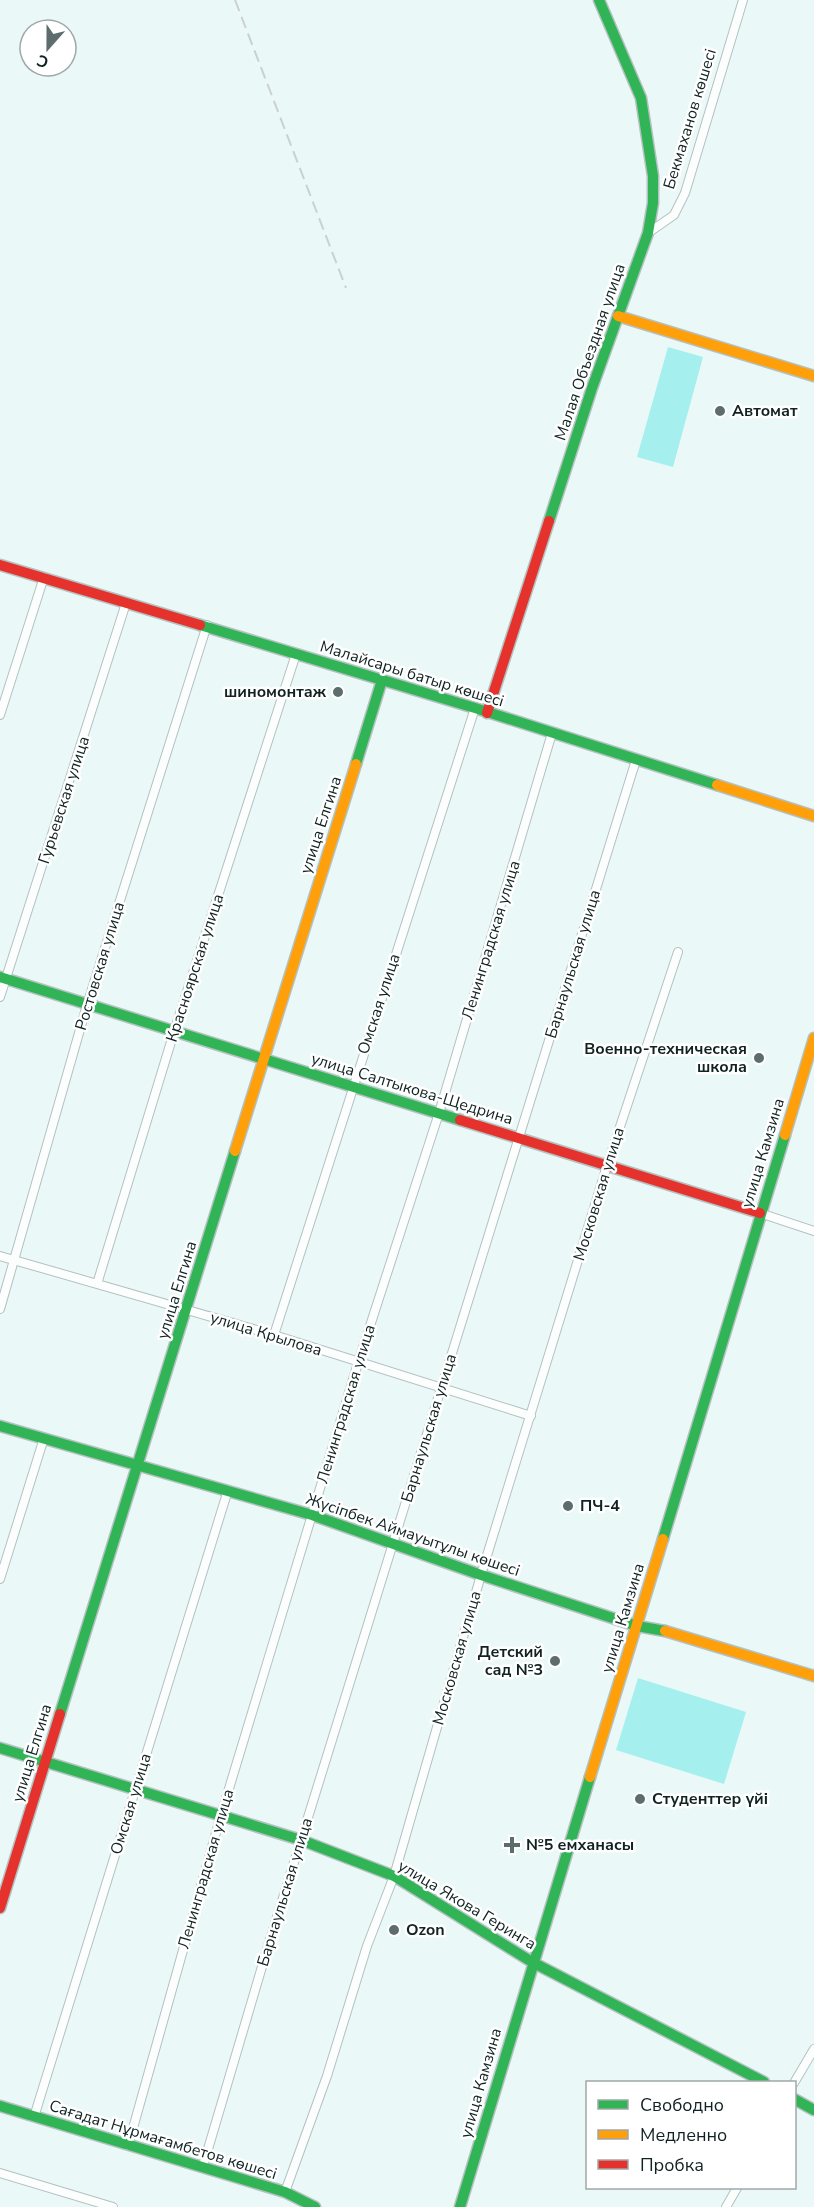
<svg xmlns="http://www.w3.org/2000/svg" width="814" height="2207" viewBox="0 0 814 2207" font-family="'Nunito Sans',sans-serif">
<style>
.green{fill:#a5f0ef}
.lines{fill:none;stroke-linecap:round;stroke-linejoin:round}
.street-casing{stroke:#b3c1c1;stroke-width:10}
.fast-casing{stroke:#b3c1c1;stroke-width:13}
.slow-casing{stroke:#b3c1c1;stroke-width:13}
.jam-casing{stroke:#b3c1c1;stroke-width:13}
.street{stroke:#fcfefe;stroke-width:8}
.fast{stroke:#30b455;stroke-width:10}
.slow{stroke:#ff9f0a;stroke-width:10}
.jam{stroke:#e5322d;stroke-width:10}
.rail{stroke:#cbd0d0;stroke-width:2;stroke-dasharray:12 6;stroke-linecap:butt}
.poi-dot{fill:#5d6d6d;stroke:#fff;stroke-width:2}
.labels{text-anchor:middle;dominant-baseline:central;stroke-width:5;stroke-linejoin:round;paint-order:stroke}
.street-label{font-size:16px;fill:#122;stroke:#fff}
.poi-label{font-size:16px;font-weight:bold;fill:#122;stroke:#fff;text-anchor:start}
</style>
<rect width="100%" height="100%" fill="#eaf8f7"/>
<!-- green -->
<path class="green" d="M668,347l35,10 -30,110 -36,-10z
M638,1678l108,34 -22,72 -108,-34z"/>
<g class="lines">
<defs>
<path id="street" d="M648,233l26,-18 11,-22 58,-193
M0,715l44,-138
M0,997l126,-394
M760,1213l54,18
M0,1256l274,79 257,81
M97,1284l77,-252 122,-378
M0,1309l87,-304 120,-380
M274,1335l201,-627
M0,1579l44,-141
M794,2083l20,-34
M34,2117l194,-627
M128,2146l93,-331 137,-452 81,-250 113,-380
M203,2166l66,-223 367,-1183
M0,2173l113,34
M285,2192l42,-116 40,-130 27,-70 87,-301 126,-409 71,-214
M726,2207l11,-19"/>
<path id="fast" d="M549,521l43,-133 56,-155 5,-30v-27l-12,-78 -42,-98
M200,625l275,83 242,77
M356,764l26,-84
M0,977l460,143
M0,1426l312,89 169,60 156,51 28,5
M663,1539l122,-404
M60,1714l175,-563
M0,1748l301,92 93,36 138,86 232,120
M794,2099l20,11
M0,2106l285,86 30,15
M460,2207l130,-430"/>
<path id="slow" d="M618,316l196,60
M717,785l97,31
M785,1135l29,-97
M235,1151l121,-387
M665,1631l149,45
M590,1777l73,-238"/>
<path id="jam" d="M0,565l200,60
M487,713l62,-192
M460,1120l300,93
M0,1908l60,-194"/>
</defs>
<!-- street casing -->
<use href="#street" class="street-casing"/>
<!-- fast casing -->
<use href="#fast" class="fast-casing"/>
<!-- slow casing -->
<use href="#slow" class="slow-casing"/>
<!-- jam casing -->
<use href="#jam" class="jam-casing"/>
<!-- street -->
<use href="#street" class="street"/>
<!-- fast -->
<use href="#fast" class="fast"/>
<!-- slow -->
<use href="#slow" class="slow"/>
<!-- jam -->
<use href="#jam" class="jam"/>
<!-- rail -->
<path class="rail" d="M235,0l111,288"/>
</g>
<!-- markers -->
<g class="poi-dot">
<circle cx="720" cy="411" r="6"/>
<circle cx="338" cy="692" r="6"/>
<circle cx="759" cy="1058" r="6"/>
<circle cx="568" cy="1506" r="6"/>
<circle cx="555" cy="1661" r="6"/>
<circle cx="640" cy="1799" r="6"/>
<path d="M509 1836h6v6h6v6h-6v6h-6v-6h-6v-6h6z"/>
<circle cx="394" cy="1930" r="6"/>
</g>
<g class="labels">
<!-- street labels -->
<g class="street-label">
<text transform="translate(690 119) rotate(-73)">Бекмаханов көшесі</text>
<text transform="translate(590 352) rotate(-71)">Малая Объездная улица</text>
<text transform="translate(412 674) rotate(17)">Малайсары батыр көшесі</text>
<text transform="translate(64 800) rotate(-72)">Гурьевская улица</text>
<text transform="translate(321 825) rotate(-72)">улица Елгина</text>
<text transform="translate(491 940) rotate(-73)">Ленинградская улица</text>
<text transform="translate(573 964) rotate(-73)">Барнаульская улица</text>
<text transform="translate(100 966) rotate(-73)">Ростовская улица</text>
<text transform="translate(195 968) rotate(-72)">Красноярская улица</text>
<text transform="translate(379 1004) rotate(-72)">Омская улица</text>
<text transform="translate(412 1089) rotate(17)">улица Салтыкова-Щедрина</text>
<text transform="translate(763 1153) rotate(-73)">улица Камзина</text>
<text transform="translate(599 1194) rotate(-73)">Московская улица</text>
<text transform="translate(177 1290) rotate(-73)">улица Елгина</text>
<text transform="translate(266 1334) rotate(17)">улица Крылова</text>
<text transform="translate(346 1404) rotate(-73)">Ленинградская улица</text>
<text transform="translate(429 1428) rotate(-73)">Барнаульская улица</text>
<text transform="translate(413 1535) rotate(19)">Жүсіпбек Аймауытұлы көшесі</text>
<text transform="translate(623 1618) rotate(-73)">улица Камзина</text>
<text transform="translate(457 1658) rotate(-74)">Московская улица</text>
<text transform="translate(32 1753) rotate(-73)">улица Елгина</text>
<text transform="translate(131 1804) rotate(-73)">Омская улица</text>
<text transform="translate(206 1869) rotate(-74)">Ленинградская улица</text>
<text transform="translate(285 1892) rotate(-73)">Барнаульская улица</text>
<text transform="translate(467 1905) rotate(31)">улица Якова Геринга</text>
<text transform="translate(481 2083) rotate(-74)">улица Камзина</text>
<text transform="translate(163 2140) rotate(17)">Сағадат Нұрмағамбетов көшесі</text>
</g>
<!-- poi labels -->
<g class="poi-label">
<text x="732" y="411">Автомат</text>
<text x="326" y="692" text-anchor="end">шиномонтаж</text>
<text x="747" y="1049" text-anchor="end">Военно-техническая<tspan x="747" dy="18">школа</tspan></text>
<text x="580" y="1506">ПЧ-4</text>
<text x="543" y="1652" text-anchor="end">Детский<tspan x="543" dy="18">сад №3</tspan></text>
<text x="652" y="1799">Студенттер үйі</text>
<text x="526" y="1845">№5 емханасы</text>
<text x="406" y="1930">Ozon</text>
</g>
</g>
<!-- legend -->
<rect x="586" y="2081" width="210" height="108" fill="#ffffff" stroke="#a0a7a7" stroke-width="1.5"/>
<rect x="598" y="2100" width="30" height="9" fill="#30b455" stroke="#a0a7a7" stroke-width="1.5"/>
<text x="640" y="2111" font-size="18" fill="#112222">Свободно</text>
<rect x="598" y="2130" width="30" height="9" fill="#ff9f0a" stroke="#a0a7a7" stroke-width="1.5"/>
<text x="640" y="2141" font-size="18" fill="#112222">Медленно</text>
<rect x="598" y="2160" width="30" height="9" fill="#e5322d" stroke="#a0a7a7" stroke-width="1.5"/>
<text x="640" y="2171" font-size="18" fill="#112222">Пробка</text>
<!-- north arrow -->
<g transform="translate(48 48) rotate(201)"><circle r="28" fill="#ffffff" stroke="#a0a7a7" stroke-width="1.5"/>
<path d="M0-4.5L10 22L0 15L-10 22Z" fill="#5d6d6d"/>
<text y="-9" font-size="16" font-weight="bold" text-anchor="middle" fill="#112222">С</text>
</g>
</svg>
